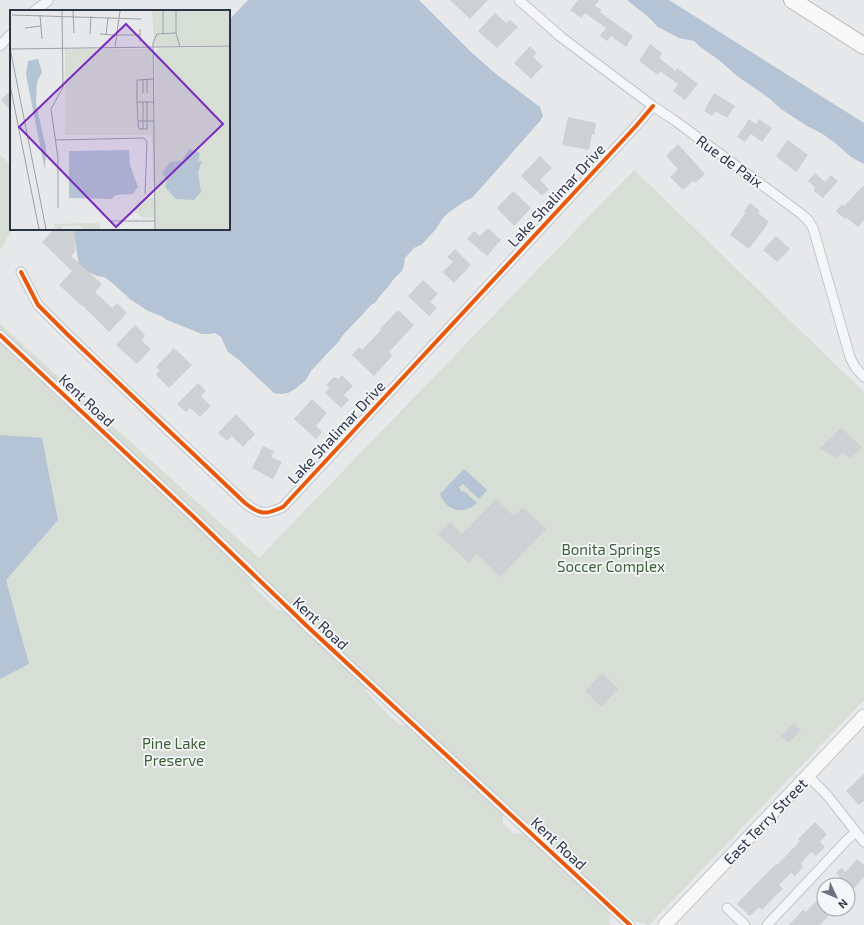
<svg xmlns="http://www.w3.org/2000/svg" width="864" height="925" viewBox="0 0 864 925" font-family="'Exo 2',sans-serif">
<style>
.green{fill:#d6ded6}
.water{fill:#b4c4d5}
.building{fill:#ced0d3}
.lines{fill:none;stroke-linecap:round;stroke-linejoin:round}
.street-casing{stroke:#c4c6c8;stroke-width:11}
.secondary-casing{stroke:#c4c6c8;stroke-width:15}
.highway-casing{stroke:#b8bbbf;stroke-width:18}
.street{stroke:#f5f6f7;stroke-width:9}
.secondary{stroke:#f8f8f8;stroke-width:13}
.highway{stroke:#f8f8f8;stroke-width:16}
.cycleway-casing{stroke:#f4f6f9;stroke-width:6}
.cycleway{stroke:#e8590c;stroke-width:4}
.labels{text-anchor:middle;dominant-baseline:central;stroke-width:3.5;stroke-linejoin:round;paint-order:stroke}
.street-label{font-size:15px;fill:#2b3445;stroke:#f4f6f9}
.park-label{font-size:15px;fill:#3f6138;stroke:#f4f6f9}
.inset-road{fill:none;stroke:#9ba0a8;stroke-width:1}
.view{fill:#7b2cbf;fill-opacity:0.15;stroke:#7b2cbf;stroke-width:2}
.inset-edge{fill:none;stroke:#2b3445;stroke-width:2}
</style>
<rect width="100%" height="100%" fill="#e6e8ea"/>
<!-- green -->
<path class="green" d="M0,155l11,10v64h1l-1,3 -11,18z
M634,170l230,222v308l-215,225 -14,-4 -120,-107 -264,-248 6,11 -6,8 27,25 16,2 68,64 5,16 10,12 22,21 13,1 91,82v15l11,11 11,-1 85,79 -1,11 2,2h-611v-601l259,234z"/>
<!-- water -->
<path class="water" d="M248,0h171l52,52 25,22 44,33 3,9 -3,5 -68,77 -7,3 -17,12 -5,5 -8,12 -9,10 -5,5 -7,3 -9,10 -1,7 -2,6 -10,10 -4,6 -9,10 -4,6 -4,2 -9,10 -19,20 -4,6 -28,30 -5,9 -11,9 -7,4 -7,1 -7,-1 -35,-33 -11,-8 -7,-15 -6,-4 -6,1h-7l-35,-14 -6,-4 -13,-5 -18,-12 -20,-18 -6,-4 -7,-1 -13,-6 -5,-5 -6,-35v-1h156v-209z
M627,0h42l195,123v41l-13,-7 -17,-15 -13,-9 -14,-7 -26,-17 -12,-11 -32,-22 -18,-16 -20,-14 -5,-5 -15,-3 -21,-11 -11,-11z
M0,435l42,3 16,82 -52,60 23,84 -29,15z
M464,469l23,21 -8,9 -16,-15 -4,3 2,4 4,1 12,11c-13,12 -30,9 -37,-9z"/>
<!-- building -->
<path class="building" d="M450,0h38l-18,19z
M578,0h21l-4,6 7,4 -2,2 33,24 -7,11 -15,-11 -4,5 -7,-5 6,-8 -21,-15 -4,5 -11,-8z
M495,13l11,10 4,-3 8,7 -21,21 -19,-17z
M650,44l12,9 -3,5 17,13 1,-3 21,16 -13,16 -12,-9 5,-7 -18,-13 -2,4 -19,-14z
M530,46l7,7 -4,4 10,9 -12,13 -17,-16z
M11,90v21l-10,-11z
M714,93l21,13 -8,12 -12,-7 -3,5 -8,-5z
M568,117l28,6 -2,12 -2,-1 -3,16 -27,-5z
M749,119l7,5 3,-5 13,9 -10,14 -11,-8 -6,8 -8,-5z
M788,140l20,15 -12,17 -18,-14 -2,-2z
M678,144l27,30 -10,9 -2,-2 -10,9 -13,-13 8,-8 -12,-13z
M540,156l12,12 -12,12 9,9 -7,7 -21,-20z
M815,173l10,9 6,-7 7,6 -15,17 -9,-7 1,-4 -7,-6z
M864,185v35l-6,7 -11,-9 -2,1 -3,-3h-1l-5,-5 6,-7 2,2z
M513,191l18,17 -17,18 -17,-18z
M750,203l10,8 -2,2 11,9 -20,27 -19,-14 16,-23 -2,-1z
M488,228l13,12 -14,16 -20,-17 7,-8 6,5z
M54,229h20l1,22 -4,5 31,28 -7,8 17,16 5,-5 10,10 -18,19 -27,-27v1l-23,-21 13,-14 -30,-29z
M776,236l14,13 -13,13 -14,-12z
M455,249l16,16 -17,18 -12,-11 11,-10 -6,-5z
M423,280l15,14 -8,8 7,6 -8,8 -21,-20z
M398,310l16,15 -25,27 4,3 -19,21 -22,-21 7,-8 3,3 19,-20 -1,-1z
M135,325l10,10 -3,6 9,8 -14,15 -21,-19z
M174,348l18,17 -23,23 -13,-13 4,-5 -4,-3z
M342,375l11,11 -9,9 5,5 -8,8 -16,-15 5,-5 -4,-3 8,-8 4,2z
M198,383l8,8 -5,5 10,10 -11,11 -10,-9 -4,4 -9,-8z
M312,399l15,14 -11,13 6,6 -6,7 -22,-20z
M236,414l19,20 -12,13 -11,-11 -5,5 -9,-8z
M841,428l21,19 -11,11 -9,-6 -6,6 -16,-10z
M263,446l11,5 -3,6 11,5 -9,17 -21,-11z
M496,499l18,17 9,-9 23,22 -46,48 -23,-23 -8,9 -31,-29 12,-12 12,12z
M602,673l16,16 -17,18 -16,-16z
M794,723l7,7 -12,13 -8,-7z
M864,774v27l-5,4 -13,-14z
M815,822l12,12 -7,8 5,5 -9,9 -5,-4 -10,11 2,4 -8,9 -4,-3 -12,12 4,4 -10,9 -11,12 -3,-3 -9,9 -13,-12 17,-18 22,-22 1,1 23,-24 -2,-2z
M857,859l7,6v12l-16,18v-10h-17l9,-9 -4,-3 5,-5 5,4z
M824,893v16h11l-15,16h-31l14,-15 3,2z"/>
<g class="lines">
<defs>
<path id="street" d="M519,0l42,37 92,69 21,14 126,93 8,7 5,8 37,129 5,10 9,10
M34,11l14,-10
M0,46l11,-12
M21,272l17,33 30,30 177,168c15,12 21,12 38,4l353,-381 17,-20
M0,335l195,183 115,111 320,296
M808,776l19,19 37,47
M727,908l18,17
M767,925l79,-84 10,-9"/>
<path id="secondary" d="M665,925l131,-137 68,-72"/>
<path id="highway" d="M792,0l72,46"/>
</defs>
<!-- street casing -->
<use href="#street" class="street-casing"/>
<!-- secondary casing -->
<use href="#secondary" class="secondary-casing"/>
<!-- highway casing -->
<use href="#highway" class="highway-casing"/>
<!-- street -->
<use href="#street" class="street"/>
<!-- secondary -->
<use href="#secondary" class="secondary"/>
<!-- highway -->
<use href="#highway" class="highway"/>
<defs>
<path id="cycleway" d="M21,272l17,33 30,30 177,168c15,12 21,12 38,4l353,-381 17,-20
M0,335l195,183 115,111 320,296"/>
</defs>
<!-- cycleway casing -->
<use href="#cycleway" class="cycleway-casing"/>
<!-- cycleway -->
<use href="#cycleway" class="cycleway"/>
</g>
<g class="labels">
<!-- street labels -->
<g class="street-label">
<text transform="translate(730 161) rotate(36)">Rue de Paix</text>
<text transform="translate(556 195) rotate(-47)">Lake Shalimar Drive</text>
<text transform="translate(87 400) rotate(43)">Kent Road</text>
<text transform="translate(336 432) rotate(-47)">Lake Shalimar Drive</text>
<text transform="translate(321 623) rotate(43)">Kent Road</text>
<text transform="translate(765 821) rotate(-46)">East Terry Street</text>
<text transform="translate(559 843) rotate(43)">Kent Road</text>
</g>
<!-- park labels -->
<g class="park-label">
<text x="611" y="549">Bonita Springs<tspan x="611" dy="17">Soccer Complex</tspan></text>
<text x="174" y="743">Pine Lake<tspan x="174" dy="17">Preserve</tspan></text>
</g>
</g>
<!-- overview -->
<g transform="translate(10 10)">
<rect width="220" height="220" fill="#e6e8ea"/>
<path d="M142,1h78v34l-76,1zM220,37v182h-74l-2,-12 -11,1 -9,-7 3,-9 17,-5 -2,-62h-87v-86h86l3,84 1,-81 4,-4zM89,213l1,6h-17l-1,-3h-20v3h-7l-1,-5z" fill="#d6ded6"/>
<path d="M28,49l4,13 -5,10 -1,22 10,44 -1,22 -19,-95 2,-14zM179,139l11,4 -2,8h4l-4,11 3,20 -7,8 -18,-1 -11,-12 2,-7 -5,-7 8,-11 12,-1zM119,140l1,15 8,22 -5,7 -18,1 -3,4 -43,-1v-47z" fill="#b4c4d5"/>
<path class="inset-road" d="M63,1l1,22M153,1v22M166,1v22M2,5l129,4M30,5l2,24M15,18l16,-2M130,19v13M80,24l1,-18M90,24l13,1M96,25l2,-18M106,25h24M105,37l5,-36M0,38l36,181M1,39l219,-3M133,69v14M137,69v14M0,75l29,144M127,92v-22l16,-1M133,92v28M144,92h-17l1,19h16M128,111l1,8h8v-27M45,130l89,-2 3,4 -2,52M48,198v-50l-7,-49 12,-22 -1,-76M101,211h44M145,219l-2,-186 4,-9 19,-1 4,14"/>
<path class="view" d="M116,14l97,100 -107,103 -97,-100z"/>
<rect width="220" height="220" class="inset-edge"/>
</g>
<!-- north arrow -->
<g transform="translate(836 897) rotate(134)"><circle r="19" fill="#f4f6f9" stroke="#a4a8b1"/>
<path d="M0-3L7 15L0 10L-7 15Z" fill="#6c737f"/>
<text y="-6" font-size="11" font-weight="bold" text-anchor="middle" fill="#2b3445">N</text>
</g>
</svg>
